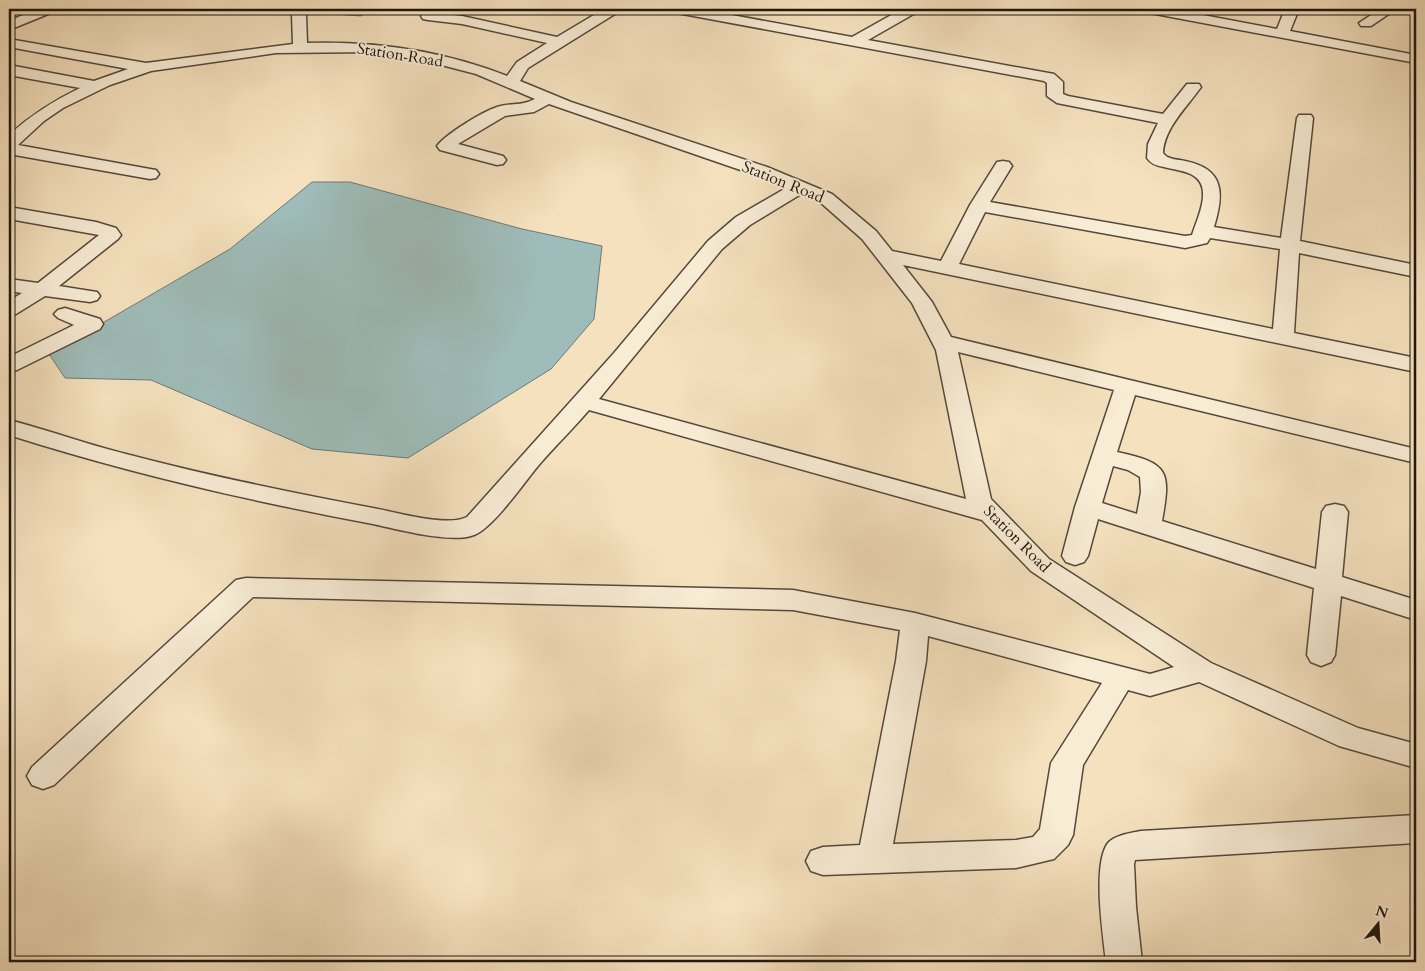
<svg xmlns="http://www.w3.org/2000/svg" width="1425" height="971" viewBox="0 0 1425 971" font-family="Cardo,serif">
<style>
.water{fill:#9ebcb9;stroke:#6b7a75}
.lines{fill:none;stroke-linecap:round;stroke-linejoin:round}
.minor-casing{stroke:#54493b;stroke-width:3}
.minor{fill:#f8ecd5;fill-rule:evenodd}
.labels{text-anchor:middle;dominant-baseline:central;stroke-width:4;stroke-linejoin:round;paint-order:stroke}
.street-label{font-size:16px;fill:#1f160f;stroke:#f8ecd5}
</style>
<rect width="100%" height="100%" fill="#f5e1be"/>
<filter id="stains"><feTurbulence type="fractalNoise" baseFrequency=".004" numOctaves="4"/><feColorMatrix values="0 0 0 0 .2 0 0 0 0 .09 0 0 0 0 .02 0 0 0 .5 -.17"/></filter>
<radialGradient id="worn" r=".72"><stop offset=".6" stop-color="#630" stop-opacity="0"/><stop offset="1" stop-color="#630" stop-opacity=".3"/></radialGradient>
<!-- water -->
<path class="water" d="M371,9l-10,7 -25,-2 -11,-4z
M312,182h38l172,47 80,17 -8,73 -43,50 -143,89 -96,-9 -161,-69 -86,-2 -16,-24 181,-105z"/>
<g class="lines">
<defs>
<path id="minor" d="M37,9h18l-2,3 -44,18v-9z
M295,9h14l-3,6 1,28c68,-2 137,8 200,33l10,-14 30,-19 -85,-19 -34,-4 -5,-1 -2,-3 2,-3 5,-1 34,4 95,21 47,-28h16l-2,3 -90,56 -8,13 51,21 196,65 65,27 44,37 16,20 49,10 29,-56 27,-43 6,-1 6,1 3,4 -22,36 195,34 7,-1c5,-16 21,-47 2,-59 -9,-6 -20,-6 -30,-9 -7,-1 -13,-3 -17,-9l1,-14 10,-21 -101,-20 -10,-7v-13l-3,-2 -367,-68 -5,-1 -2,-3h29l153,28 50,-28h17l-2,3 -49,28 186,34 9,8v12l5,2 95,18 24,-30h12l2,3c-14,20 -37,41 -38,66 5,7 14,6 22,8 40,8 39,33 29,66l67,11 16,-120 2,-3h12l2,3 -13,123 116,24v12l-117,-24 -5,80 122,25v14l-513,-107 29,37 19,35 465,112v14l-281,-68 -18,57c52,11 54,19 45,69l154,48 6,-57 4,-6 9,-2 9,2 4,6 -6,65 74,23v20l-75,-24 -6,59 -4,7 -10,4 -10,-4 -4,-7 7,-67 -216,-69 -10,37 -4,6 -9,3 -9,-3 -4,-6 13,-49 39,-117 -156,-38 33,147 58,60 162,104 147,65 58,16v24l-77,-22 -140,-64 -49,14 -22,-6 -45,75 -10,70 -5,10 -14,14 -38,9 -193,7 -12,-4 -5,-10 5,-10 12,-4 37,-2 36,-184 4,-31 -107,-20 -540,-13 -199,188 -11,4 -11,-4 -5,-9 5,-9 204,-187 10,-2 547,12 122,23 235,61 24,-7 -143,-96 -49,-51 -393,-110c-17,20 -35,37 -51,56 -15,18 -45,62 -64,69 -23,9 -77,-6 -101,-11 -123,-23 -245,-51 -364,-89v-15c39,10 77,24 117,34 83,22 167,39 252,55 21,4 70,18 89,8l147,-164 94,-112 28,-24 50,-29 -31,-13 -206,-71 -15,8 -29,4 -47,28 45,12 3,4 -3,4 -6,1 -57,-15 -3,-4c9,-12 45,-34 60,-39 15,-5 22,0 38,-8l-59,-25 -46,-12 -57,-10 -97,1 -125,18 -41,14 -47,23 -19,13 -26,24 132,24 6,1 3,4 -3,4 -6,1 -141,-25v-19c22,-20 44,-34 71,-47l-71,-13v-10l85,16 34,-12 -119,-22v-8l137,24 147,-19 -1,-29zM801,194l19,8 42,37 50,64 24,47 30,149 -367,-100 123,-150 28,-24zM985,212l200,36 22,-5 3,-5 70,11 -7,80 -314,-65zM1113,466l15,4 12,7 1,15 -4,22 -35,-11zM928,636l174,47 -51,80 -11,66 -7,8 -17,3 -123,4 33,-183z
M1143,9h28l106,20 8,-20h14l-9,22 126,24v8l-266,-50z
M1380,9h16l-25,17h-10l-2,-3z
M9,207l87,15 20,6 5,7 -3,4 -59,47 38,6 3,4 -3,4 -7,2 -45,-6 -29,18 -7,2v-15l13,-8 -13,-2v-12l29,4 61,-48 -90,-16z
M65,308l35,11 3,5 -3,5 -83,41 -8,2v-15l65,-32 -16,-7 -4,-4 4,-4z
M1416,815v28l-281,17 -1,4 2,43 6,55h-36c-3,-27 -14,-98 2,-119 7,-8 23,-10 33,-12z"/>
</defs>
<!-- minor casing -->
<use href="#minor" class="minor-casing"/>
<!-- minor -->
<use href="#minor" class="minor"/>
</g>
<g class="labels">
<!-- street labels -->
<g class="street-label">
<text transform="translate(400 55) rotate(9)">Station Road</text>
<text transform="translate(783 182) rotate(22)">Station Road</text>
<text transform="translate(1017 539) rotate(45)">Station Road</text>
</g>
</g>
<!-- margin -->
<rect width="1425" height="971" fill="none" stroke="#f5e1be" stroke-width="30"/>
<rect x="10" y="10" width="1405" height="951" fill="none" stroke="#1f160f" stroke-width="2.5"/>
<rect x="15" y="15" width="1395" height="941" fill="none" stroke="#1f160f"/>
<!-- north arrow -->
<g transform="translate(1378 924) rotate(18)" stroke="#f8ecd5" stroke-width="4" paint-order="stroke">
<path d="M0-4L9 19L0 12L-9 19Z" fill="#1f160f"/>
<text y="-8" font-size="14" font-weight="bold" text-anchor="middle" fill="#1f160f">N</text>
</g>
<rect width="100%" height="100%" filter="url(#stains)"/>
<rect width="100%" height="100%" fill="url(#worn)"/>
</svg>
